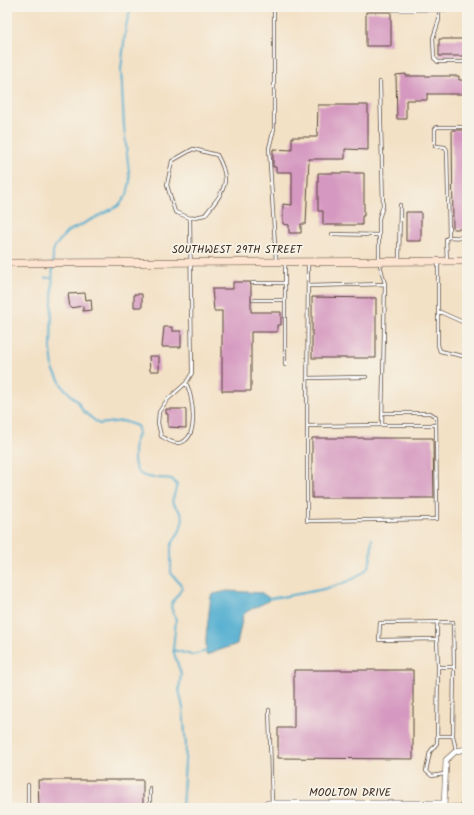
<svg xmlns="http://www.w3.org/2000/svg" width="474" height="815" viewBox="0 0 474 815" font-family="Kalam,sans-serif">
<style>
.water{fill:#52aed0;stroke:#466c77}
.lines{fill:none;stroke-linecap:round;stroke-linejoin:round}
.stream{stroke:#52aed0;stroke-width:2}
.building{fill:#d598c0}
.lane-casing{stroke:#574537;stroke-width:4}
.street-casing{stroke:#574537;stroke-width:6}
.secondary-casing{stroke:#574537;stroke-width:8}
.lane{stroke:#fff;stroke-width:2.5}
.street{stroke:#fff;stroke-width:5}
.secondary{stroke:#fde4d1;stroke-width:7}
.labels{text-anchor:middle;dominant-baseline:central;stroke-width:3.5;stroke-linejoin:round;paint-order:stroke}
.street-label{font-size:11px;fill:#3b2a1e;stroke:#f7f3e8}
</style>
<rect width="100%" height="100%" fill="#f7f3e8"/>
<filter id="ink" filterUnits="userSpaceOnUse"><feTurbulence type="fractalNoise" baseFrequency=".025" numOctaves="2"/><feDisplacementMap in="SourceGraphic" scale="8" xChannelSelector="R" yChannelSelector="G"/><feConvolveMatrix kernelMatrix="1 2 1 2 8 2 1 2 1" color-interpolation-filters="sRGB"/></filter>
<filter id="wash" filterUnits="userSpaceOnUse"><feTurbulence type="fractalNoise" baseFrequency=".012" numOctaves="4" result="noise"/><feDisplacementMap in="SourceGraphic" scale="16" xChannelSelector="R" yChannelSelector="G"/><feGaussianBlur stdDeviation="0.9" result="paint"/><feColorMatrix in="noise" values="0 0 0 0 0 0 0 0 0 0 0 0 0 0 0 0 0 1.4 0 .05"/><feComposite in="paint" operator="in"/></filter>
<g filter="url(#wash)">
<rect width="100%" height="100%" fill="#f3e1c6"/>
<!-- water -->
<path class="water" d="M227,591l35,2 7,5v2c-8,6 -21,9 -26,15l-6,29 -31,11v-18l5,-41 3,-2z"/>
<g class="lines">
<!-- stream -->
<path class="stream" d="M131,7l-5,19 -5,43 3,58 6,54 -3,14 -9,11 -51,26 -12,14 -2,6 -2,96 2,21 10,18 15,15 5,9 16,13 24,-3 14,5c3,6 0,10 -2,16 -1,5 -1,10 -1,15 -1,25 21,20 38,22l5,6 -5,17 10,12 1,5 -3,11 -9,16v27l11,13c-1,9 -10,12 -11,21l5,13 -3,30 8,24 -2,16 4,18 3,38 -4,62
M45,278h7
M267,599c24,-4 88,-11 101,-32 5,-8 3,-19 4,-28
M173,650l19,5 15,-4"/>
</g>
<g id="blocks">
<!-- building -->
<path class="building" d="M366,12h25v34h-25z
M439,39h28v17h-28z
M406,74v2h53v4h8v14h-40v6h-21v19h-9l-1,-44z
M318,105h50v45l-23,-1v10h-36l-3,65h-5v9h-12v-8l-6,-1v-20l9,1v-33h-16v-5h-3v-18l19,1v-13h25z
M452,130h15v99h-14z
M318,173h46v43h-2v9h-39v-14h-5z
M406,212h15v29h-15z
M233,282h17l1,4v26h30v13h-4v7h-26v59h-29v-80h-8l-2,-22h21z
M85,293l1,7 5,-1 1,11 -9,1v-5l-13,2 -2,-14z
M134,294h8v13h-8z
M312,297l64,1v60h-64z
M164,327h8v4h9v16h-19z
M149,356h10v15h-9z
M166,409h20v19l-18,-1v-13h-2z
M312,438h121l1,60h-122z
M294,670h119v89l-135,-1v-30h16z
M38,780h105v28h-104z"/>
</g>
</g>
<g filter="url(#ink)">
<use href="#blocks" fill-opacity="0" stroke="#574537" stroke-width="1"/>
<g class="lines">
<defs>
<path id="lane" d="M274,7v122l-5,19 7,113
M439,10v10l-6,18 1,20 4,4h29
M332,234l47,1
M449,237l18,1
M399,261l1,-56
M447,261l-1,-22 3,-2 -2,-87 -2,-3 -10,-1v-17l2,-2h30
M438,262v83l2,6 27,6
M285,264v101
M308,264l-1,162 75,-1 3,-141 -6,-23v-43l4,-12 -3,-124
M252,283h33
M308,286l77,-2
M253,300h32
M438,311l29,13
M307,378l59,-1
M186,383c7,13 14,57 -7,60 -7,1 -13,-4 -18,-7l-3,-13 1,-11 8,-12 19,-17 6,-10 -2,-155 -15,-6 -8,-27 5,-24 21,-12 24,6c16,28 6,37 -12,60l-15,3
M382,425h54
M307,426v95l130,-2 -1,-102 -6,-4h-48
M437,622v17
M438,667l-1,-28 -58,1 1,-17 73,-1 1,45
M269,710l3,93
M437,736h16
M444,774l-12,2 -6,-5 4,-19 7,-9 1,-76h16l-1,69 3,14
M28,785v23
M150,788v20
M444,807l21,-1
M465,808v-44"/>
<path id="street" d="M394,9h73
M258,808l10,-5h176
M444,808l2,-48 10,-9 11,-2"/>
<path id="secondary" d="M7,263l460,-2"/>
</defs>
<!-- lane casing -->
<use href="#lane" class="lane-casing"/>
<!-- street casing -->
<use href="#street" class="street-casing"/>
<!-- secondary casing -->
<use href="#secondary" class="secondary-casing"/>
<!-- lane -->
<use href="#lane" class="lane"/>
<!-- street -->
<use href="#street" class="street"/>
<!-- secondary -->
<use href="#secondary" class="secondary"/>
</g>
</g>
<g class="labels">
<!-- street labels -->
<g class="street-label">
<text x="237" y="250">SOUTHWEST 29TH STREET</text>
<text x="350" y="793">MOOLTON DRIVE</text>
</g>
</g>
<!-- margin -->
<rect width="474" height="815" fill="none" stroke="#f7f3e8" stroke-width="24"/>
</svg>
